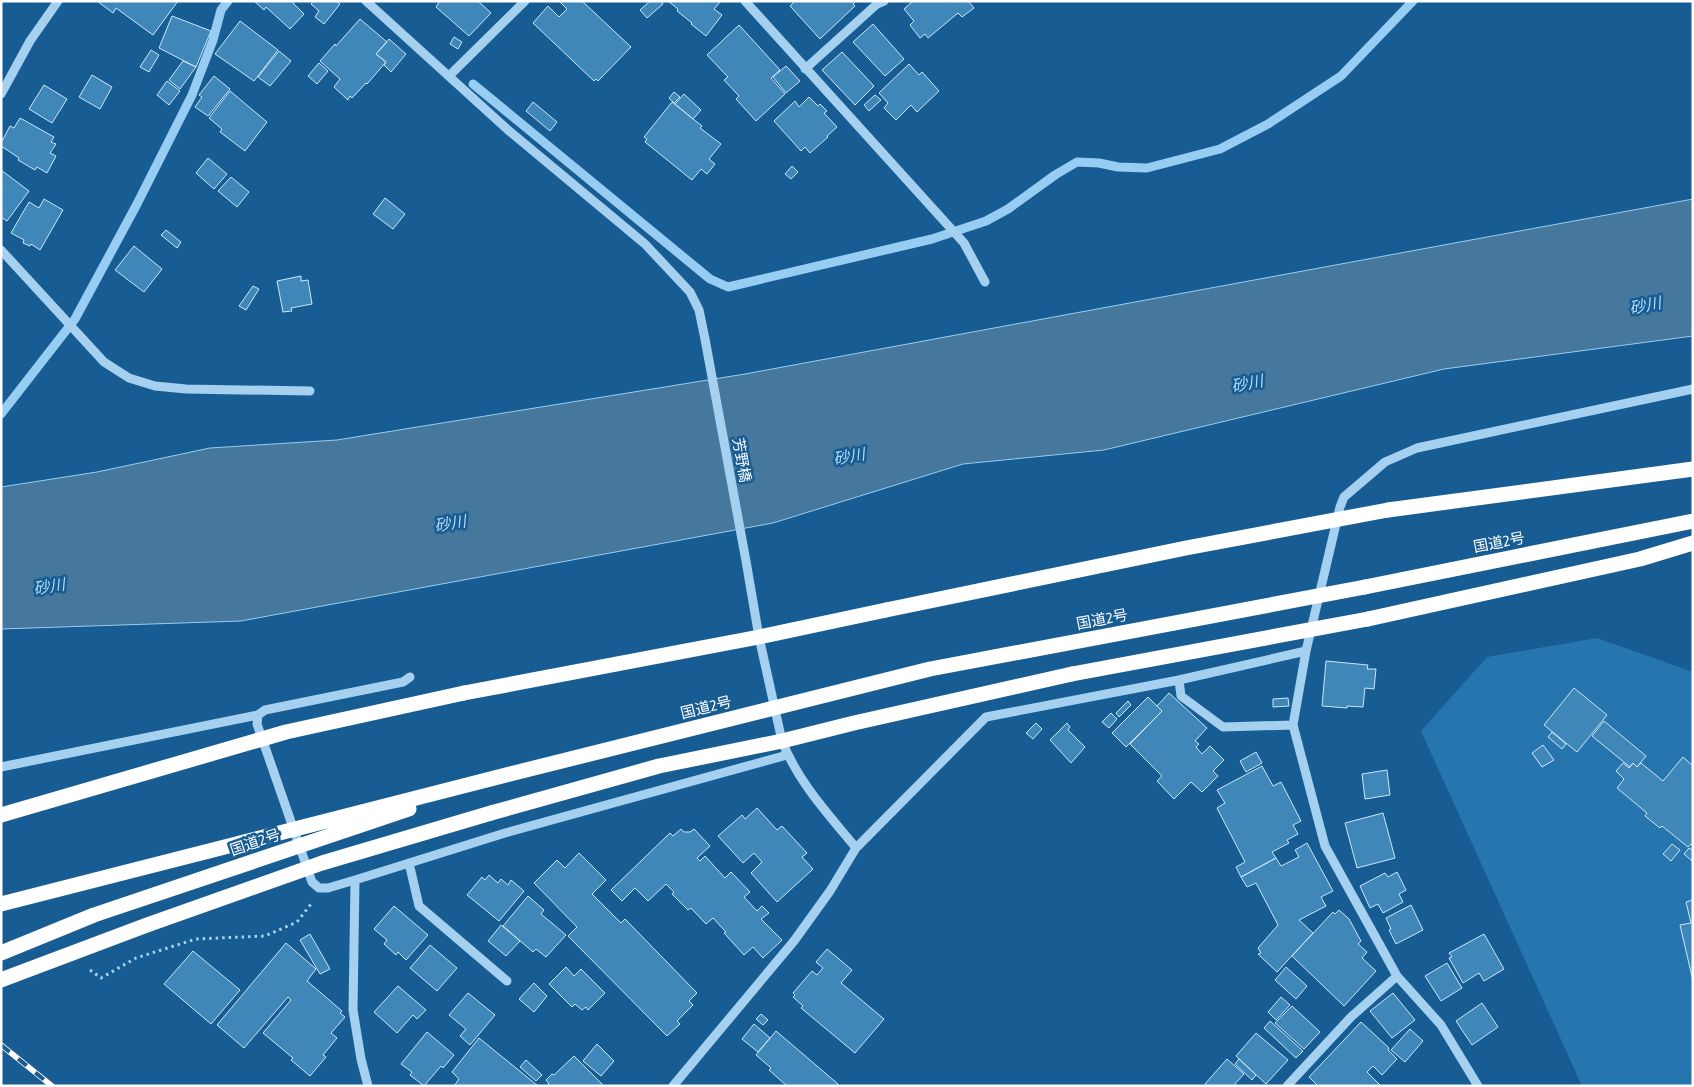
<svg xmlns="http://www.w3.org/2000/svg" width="1694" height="1087" viewBox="0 0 1694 1087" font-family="'Asap Condensed','Noto Sans JP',sans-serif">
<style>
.green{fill:#2675ae}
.water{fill:#46779d;stroke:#98cdf3}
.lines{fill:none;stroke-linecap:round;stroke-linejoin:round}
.stream{stroke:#98cdf3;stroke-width:9}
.building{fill:#3f86b9;stroke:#cce7fb}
.path{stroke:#a5d0f0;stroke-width:3;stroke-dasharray:2.5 4;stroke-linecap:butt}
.minor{stroke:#a5d0f0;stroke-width:9}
.highway{stroke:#fff;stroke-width:15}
.rail-casing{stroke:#fff;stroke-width:5.5}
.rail{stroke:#175c92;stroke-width:4;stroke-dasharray:11;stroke-linecap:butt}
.highway-bridge{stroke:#fff;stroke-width:15}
.labels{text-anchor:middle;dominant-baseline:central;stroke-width:5;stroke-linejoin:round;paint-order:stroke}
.street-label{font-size:15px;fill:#fff;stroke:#175c92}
.water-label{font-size:16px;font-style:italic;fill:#b1daf7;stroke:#175c92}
</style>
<rect width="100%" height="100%" fill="#175c92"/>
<!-- green -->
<path class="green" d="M1597,638l96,34v414h-111l-161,-355 66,-74z"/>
<!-- water -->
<path class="water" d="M1693,199v137l-249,33 -340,81 -141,14 -190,59 -532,98 -240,8v-142l96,-15 113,-24 127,-8 408,-66z"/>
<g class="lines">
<!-- stream -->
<path class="stream" d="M473,84l237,195 18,8 204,-48 54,-18 22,-12 47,-34 22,-13 22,1 19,4 29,1 73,-19 48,-25 73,-48 72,-75
M1,414l74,-95 62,-115 55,-109 21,-55 8,-30 7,-9"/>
</g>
<!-- building -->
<path class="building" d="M97,1h81l-25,34 -37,-27 -3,5z
M254,1h40l-1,2 11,11 -14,15 -24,-22 -2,3z
M314,1h22l4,3 -16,20 -9,-7 4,-6 -8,-7z
M440,1h38l13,12 -22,23 -33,-29z
M559,1h23l49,46 -33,34 -2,-2 -2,2 -61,-58 15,-17 11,11 8,-8z
M650,1h11l2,3 -16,14 -7,-8z
M668,1h53l-7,8 8,6 -16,21 -15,-12 1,-1 -15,-12 1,-2z
M795,1h61l-3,3 2,2 -35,33 -30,-33z
M913,1h55l6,7 -12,9 -4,-4 -30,25 -3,-4 -5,4 -10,-13 4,-4 -10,-12z
M172,16l39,15 -15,36 -37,-19z
M360,19l27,23 -11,12 10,8 -19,22 -1,-1 -14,15 -2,-2 -2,4 -14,-13 6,-8 -20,-18 15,-17 1,2z
M240,21l38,29 -24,31 -39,-27z
M873,24l31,35 -19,17 -32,-34z
M739,25l41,45 -9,8 14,16 -29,27 -20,-22 3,-3 -15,-16 4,-3 -21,-22z
M454,37l8,5 -4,7 -8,-5z
M389,39l17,15 -15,18 -7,-7 2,-3 -10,-8z
M151,50l8,5 -10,17 -9,-5z
M279,51l12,10 -21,25 -12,-9z
M842,52l32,34 -19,19 -33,-35z
M183,61l13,6 -16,22 -11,-9z
M319,63l9,8 -11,13 -9,-8z
M909,64l10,11 3,-3 17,19 -22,21 -6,-7 -15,15 -12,-12 4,-5 -9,-10z
M786,66l14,15 -14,12 -13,-16z
M92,75l20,12 -12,22 -21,-12z
M214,76l16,13 -22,27 -13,-9 7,-10 -3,-2z
M167,81l13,10 -11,14 -12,-10z
M44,85l23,14 -15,24 -23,-14z
M230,91l37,31 -22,29 -25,-19 2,-3 -13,-11z
M674,92l6,5 -6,6 -5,-5z
M684,94l17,16 -8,9 -18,-15z
M875,95l6,5 -12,11 -5,-6z
M809,97l9,9 2,-2 7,7 -3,2 13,14 -10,9 1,1 -18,16 -5,-6 -4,4 -27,-30 21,-20 4,6z
M533,102l24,20 -7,9 -24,-20z
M672,102l30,24 -2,2 21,16 -12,15 6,5 -8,10 -6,-5 -9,11 -47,-38 2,-3 -3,-2z
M20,118l34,19 -3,5 5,2 -6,9 6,3 -9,17 -10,-6 -2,3 -17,-10 1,-2 -18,-12v-3l9,-17 4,2z
M208,158l19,16 -13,15 -18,-16z
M792,166l6,6 -7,7 -6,-5z
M1,170l28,21 -22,30 -6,-4z
M231,177l18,15 -12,15 -19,-16z
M385,198l20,16 -12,15 -20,-15z
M44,199l19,11 -23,40 -9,-6 -1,2 -7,-3 1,-3 -13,-7 18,-31 10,6z
M166,230l15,12 -4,6 -16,-13z
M134,246l28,23 -18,23 -29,-22z
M301,276v5l7,-1 4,24 -21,4 1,3 -9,1 -6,-31z
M253,286l6,3 -13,21 -7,-4z
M1326,661l42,4 -1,4h9l-2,20 -9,-1 -2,19 -16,-1v2l-25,-2z
M1574,688l33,27 -30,37 -33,-27z
M1169,693l38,35 -12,13 4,3 -3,3 6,7 8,-8 14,14 -11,11 5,5 -16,16 -11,-10 -17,17 -17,-18 5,-5 -32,-32 32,-33 -5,-5z
M1148,697l14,14 -36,36 -14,-14z
M1288,698l1,8 -16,1v-8z
M1128,701l3,4 -12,12 -3,-4z
M1111,713l6,6 -8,9 -7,-6z
M1604,721l42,35 -9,11 -4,-4 -3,4 -38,-31z
M1036,723l6,6 -9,10 -7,-6z
M1067,723l3,4 -2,3 17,17 -14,16 -21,-23z
M1552,732l14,12 -4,5 -14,-12z
M1543,745l11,15 -12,7 -10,-14z
M1256,752l6,11 -16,9 -6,-11z
M1683,757l10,9v79l-2,-1 -3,3 -26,-21 -2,2 -15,-12 2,-3 -30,-25 7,-9 -8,-8 7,-8 6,5 4,-5 4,4 4,-4 22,18z
M1262,766l11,20 8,-4 20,39 -8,4 5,9 -11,6 2,3 -17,9 4,6 -35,19 -5,-10 9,-5 -28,-54 8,-5 -8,-13z
M1387,770l3,25 -25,4 -3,-25z
M757,808l20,22 5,-4 25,27 -5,4 11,12 -36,33 -26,-29 11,-11 -8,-9 -11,10 -25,-27 24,-21 3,4z
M1383,813l12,45 -38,10 -12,-45z
M681,829l3,3h6l4,-3 16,17 -13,12 3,3 5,-5 20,22 6,-6 19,20 -6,5 13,14 5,-5 7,7 -8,6 21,21 -19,18 -10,-11 -9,8 -20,-22 2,-1 -13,-14 -7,6 -15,-16 -3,2 -16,-16 2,-2 -8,-8 -18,17 -13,-13 -13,13 -11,-11 59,-57 3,3z
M1307,843l26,48 -12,6 5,9 -27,14 14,13 -36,39 -19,-18 3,-1 -3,-5 20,-23 -22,-42 -9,4 -6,-10 35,-19 5,8 18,-9 -4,-7z
M1672,844l8,6 -9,11 -8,-7z
M1689,848l4,3 -1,10 -8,-7z
M579,853l27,27 -14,14 29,29 4,-4 72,74 -8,8 4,4 -16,16 3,3 -13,12 -99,-100 9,-9 -43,-44 23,-23 8,8z
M1397,872l9,18 -7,4 4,8 -20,11 -5,-9 -8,4 -10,-22 25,-13 3,4z
M489,875l9,8 3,-4 7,6 3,-5 13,11 -25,30 -32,-26 15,-18 3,3z
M528,896l16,14 -3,4 25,21 -20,22 -10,-8 -3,3 -30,-26z
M1693,900v81l-13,-56 11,-2 -5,-21z
M1411,905l12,25 -27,14 -7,-14 2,-1 -5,-11z
M394,906l34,29 -22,25 -8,-8 -2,3 -12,-11 3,-4 -13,-11z
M1339,910l10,9 12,22 -3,3 9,8 -5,6 14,13 -32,35 -52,-50 41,-44 2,2z
M501,925l19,16 -14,15 -18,-15z
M310,934l20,35 -10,5 -20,-34z
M1484,934l20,35 -20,12 -5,-8 -16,10 -14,-25 3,-1 -3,-4z
M286,943l30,26 -9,12 35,30 -2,2 5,4 -14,16 6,5 -14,17 3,2 -16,19 -19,-16 2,-2 -30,-25 28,-33 -3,-3 -44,51 -27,-23z
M430,945l27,23 -20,23 -27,-23z
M827,949l25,21 -11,13 43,36 -29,34 -54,-45 2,-2 -10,-9 2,-2 -2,-2 19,-22 5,4 6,-7 -7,-6z
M193,951l47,39 -29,34 -47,-40z
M1447,963l15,25 -21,13 -16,-25z
M566,967l8,9 7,-7 24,24 -17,17 -2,-3 -4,3 -7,-6 -3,3 -23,-23z
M1286,967l21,19 -11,13 -21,-19z
M534,983l13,13 -13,16 -15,-13z
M398,986l28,24 -9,9 -4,-4 -16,18 -23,-21z
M468,993l27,22 -25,30 -10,-9 6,-7 -17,-14z
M1393,993l22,27 -23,18 -22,-27z
M1281,997l9,8 -14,15 -8,-8z
M1482,1003l16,24 -26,18 -16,-24z
M1292,1006l28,26 -16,17 -29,-26z
M761,1014l7,6 -5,5 -7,-6z
M1270,1021l33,30 -7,7 -32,-30z
M1361,1022l28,26 -1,2 9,9 -15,16 -9,-9 -6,6 14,14h-63l-9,-9z
M754,1024l16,14 -12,14 -16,-13z
M1410,1029l13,12 -18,21 -14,-12z
M776,1031l62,53 -1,2h-50l-18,-16 2,-2 -15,-13z
M427,1032l27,23 -11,13 -2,-2 -17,20 -14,-11 2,-3 -11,-8z
M1256,1033l32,27 -22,24 -30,-28z
M479,1038l59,48h-84l5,-7 -7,-7z
M597,1044l17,17 -13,15 -18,-15z
M574,1056l30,30h-56l1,-2 -3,-4 6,-6 2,1z
M1227,1059l17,15 -11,12h-27l-1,-2z
M1239,1059l17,16 -4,5 -17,-16z
M526,1060l16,15 -6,6 -16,-14z"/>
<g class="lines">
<!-- path -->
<path class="path" d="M90,970l11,8 35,-20 60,-19 69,-3 32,-14 14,-18"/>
<!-- minor -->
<path class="minor" d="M366,1l142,129 137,114 45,48 9,18 6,29 41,222 13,76 23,104c16,41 46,73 74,107l-26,43 -36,50 -121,145
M745,1l219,242 21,39
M805,69l72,-65 7,-3
M449,76l76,-75
M1,94l29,-53 28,-40
M1,250l103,112 25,16 26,8 31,3 124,2
M1179,680l2,16 42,31 70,-2
M258,715l-1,9 55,158 7,6h9l27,-8 150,-47 282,-78
M1,767l257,-52 7,-5 138,-28 7,-5
M856,848l130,-131 193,-37 127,-29
M409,863l10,43 88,75
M355,880l-2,130 8,49 7,27
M1287,1086l64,-69 46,-41
M1478,1086l-37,-61 -44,-49 -72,-130 -32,-121 13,-74 34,-144 4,-10 41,-35 32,-14 276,-59"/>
<!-- highway -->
<path class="highway" d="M1388,510l305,-41
M1365,587l328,-66
M1368,619l272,-60 53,-16
M464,693l295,-56 127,-27
M491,813l168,-47 123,-25 72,-18 218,-49"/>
<defs>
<path id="rail" d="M1,1045l51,41"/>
</defs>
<!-- rail casing -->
<use href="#rail" class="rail-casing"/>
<!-- rail -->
<use href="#rail" class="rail"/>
<!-- highway-bridge -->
<path class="highway-bridge" d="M886,610l300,-62 202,-38
M1072,674l296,-55
M1,815l285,-83 178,-39
M1,904l521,-133 408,-102 435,-82
M1,953l93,-38 315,-106
M1,980l146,-55 175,-62 169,-50"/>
</g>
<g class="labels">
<!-- street labels -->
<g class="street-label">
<text transform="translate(742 460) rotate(80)">芳野橋</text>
<text transform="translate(1499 542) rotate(-11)">国道2号</text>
<text transform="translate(1102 619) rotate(-11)">国道2号</text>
<text transform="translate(706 707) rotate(-14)">国道2号</text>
<text transform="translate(255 842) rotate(-19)">国道2号</text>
</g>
<!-- water labels -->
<g class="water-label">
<text transform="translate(1645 305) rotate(-11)">砂川</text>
<text transform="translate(1247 383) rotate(-11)">砂川</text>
<text transform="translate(849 456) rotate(-10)">砂川</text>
<text transform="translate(450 523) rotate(-9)">砂川</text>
<text transform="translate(49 586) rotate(-9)">砂川</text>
</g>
</g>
<!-- border -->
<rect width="1694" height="1087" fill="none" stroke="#ffffff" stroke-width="5"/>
</svg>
